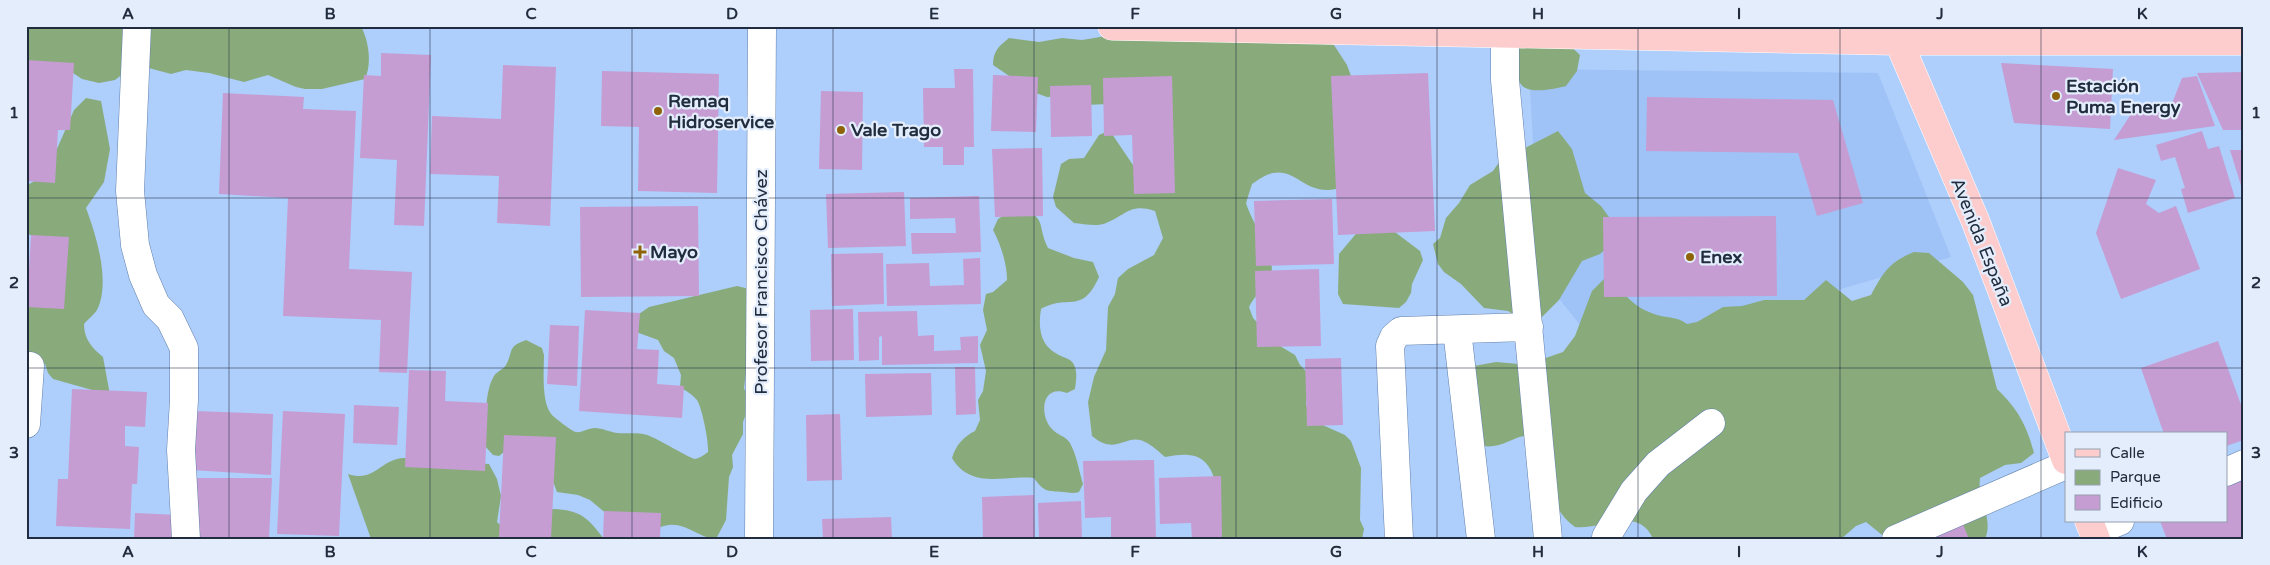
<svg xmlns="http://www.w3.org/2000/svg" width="2270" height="565" viewBox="0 0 2270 565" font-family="'Varela Round',sans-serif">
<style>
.built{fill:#9fc3f6}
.green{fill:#89ab7c}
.building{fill:#c59dd3}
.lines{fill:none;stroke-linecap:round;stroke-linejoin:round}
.minor-casing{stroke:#6280aa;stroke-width:29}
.major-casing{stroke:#fff;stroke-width:29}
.minor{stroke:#fff;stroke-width:28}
.major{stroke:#fdcdce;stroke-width:28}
.grid{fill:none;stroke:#212d3f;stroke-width:1;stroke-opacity:0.55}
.poi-dot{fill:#8f630a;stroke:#e3edfb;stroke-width:2}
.labels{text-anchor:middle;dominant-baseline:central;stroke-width:4.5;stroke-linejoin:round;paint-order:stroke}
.poi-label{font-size:18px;font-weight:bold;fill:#212d3f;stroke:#e3edfb;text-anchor:start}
.street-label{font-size:18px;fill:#212d3f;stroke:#e3edfb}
.neatline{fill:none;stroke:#212d3f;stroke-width:2}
.grid-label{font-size:16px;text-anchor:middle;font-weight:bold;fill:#212d3f}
</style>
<rect width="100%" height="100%" fill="#aecefc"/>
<!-- built -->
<path class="built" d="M1529,69l349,4 73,184 -345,100 -66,-82z"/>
<!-- green -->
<path class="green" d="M26,26h335c8,16 11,37 4,53l-43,10h-17l-9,-2 -28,-12 -24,7 -35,-9 -23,-3 -15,4 -26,-7 -17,3 -13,10 -16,3 -17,-4 -21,-14 -35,5z
M1112,35l216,8 6,2 13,20 12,33 -13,88c-39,15 -47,-18 -73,-13 -7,1 -15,7 -21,11l-6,19c5,18 31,55 25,72 -4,10 -16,20 -22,32l4,11 27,28 15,9 5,10 6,6 3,12 -3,21 4,12 8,7 27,12 6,6 10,27 -1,52 4,9 -2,10h-141c-2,-25 2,-83 -33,-84 -7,-1 -16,1 -23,2 -6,-5 -13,-12 -20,-15 -19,-10 -28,15 -53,-6l-4,-34 6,-25 12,-27 2,-43 7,-13 3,-16 10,-9 26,-14 9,-17 -8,-27c-26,-8 -28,4 -49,12 -8,4 -23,1 -32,0l-18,-16 -3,-10 8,-33 8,-5 15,-1 15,-23 7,-3 6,2 23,34 31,9 -57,-73 -25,1 -19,-9 -18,1 -14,-5 -40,-27c0,-14 6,-19 16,-27l30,4 23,-4 20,2z
M1560,36l20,19 -3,16 -11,15c-11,3 -42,10 -47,-5 -3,-8 -1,-23 0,-32l3,-4z
M86,98l15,3 9,48 -6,33 -18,26c10,27 25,74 11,102 -3,5 -9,9 -13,14 0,15 8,24 19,33l7,38 -57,-16 -5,-6 -3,-9h-19v-66l27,8 9,-48 -36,-26v-46l20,-12 28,-64z
M1558,131l14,18 13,44 16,13 8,11 -1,30 -8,7 -18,7 -23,39 -22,22 -13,-1 -16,-10 -24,-3 -23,-24 -17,-12 -6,-8 -5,-20 7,-6 6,-20 13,-15 11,-18 23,-14 7,-10 16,-12 9,-1z
M1017,207c32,11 19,17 31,41l26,10 19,4 6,15c-18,39 -30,16 -58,32 -3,19 -1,37 18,46 5,3 10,3 14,8 5,8 3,17 2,26l-8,4c-26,-10 -28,23 -15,36 5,6 14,7 18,14 7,13 9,28 13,41l-4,8c-8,2 -10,0 -16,0 -16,-1 -19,0 -29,-14 -29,-3 -63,12 -82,-20 4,-13 11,-21 23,-27l5,-11 -2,-20 5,-9 3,-20 -6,-26 7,-15 -4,-20 3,-16 7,-2 14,-12c0,-16 -6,-35 -14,-50l5,-11z
M1379,220l41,31 3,9 -11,24 -1,9 -5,9 -7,6 -56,-4 -5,-10 1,-40 21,-25z
M1914,252l15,1 34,29 10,13 24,94c21,20 30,37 37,64l-13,10 -16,2 -25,13c-3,22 14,40 5,61h-98l-21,-17 -10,4 -15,13h-188c-14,-34 -51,-9 -78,-12 -35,-26 -13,-49 -23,-83 -5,-2 -11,-7 -17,-8 -19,-5 -32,16 -57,9l-4,-79 22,-4 23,2 21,-4 23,-8 12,-16 17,-45 17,-17c17,21 21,32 48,41 11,3 21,2 30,9l10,-2 26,-15 19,-1 22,-6h40l22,-20 26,21 19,-6c12,-22 18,-33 43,-43z
M737,286l12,3 -1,67 -4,32 4,10v11l-5,13v12l-11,21 1,12 -4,10 -3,43 -10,19c-24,-3 -34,-23 -60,-10l-48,-14 -18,-15 -12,-5 -21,-3 -8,-21 -45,-19 -5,4 -6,-1 -9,-10c2,-20 0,-53 10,-69 3,-5 9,-6 12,-11 8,-15 1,-18 20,-25l16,8 2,7c0,15 -3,48 8,60 3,3 21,17 24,17 6,1 12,-4 19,-4 7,0 15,4 22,5 11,1 20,-1 30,2 10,3 44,24 48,24 5,-1 9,-4 13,-7 1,-10 -6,-44 -11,-52 -5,-6 -11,-9 -17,-13l1,-12 -7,-17 -10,-7 -6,-11 -22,-8 3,-18 10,-7z
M404,458l85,6 8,15 4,17 -4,26 19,17h-145l-23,-65c27,9 32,-15 56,-16z
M553,509c28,1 35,9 51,30h-70v-5l12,-23z"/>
<!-- building -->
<path class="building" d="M381,53l50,2 -7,171 -30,-1 3,-65 -37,-2 4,-83 17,1z
M26,60l48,3 -4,67h-12l-3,53 -29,-2z
M2001,63l112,6 -3,60 -96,-6z
M503,65l53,2 -6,159 -53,-3 2,-47 -69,-2 2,-58 69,3z
M954,69h19l1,78h-10v18h-21v-18h-19l-1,-59h32z
M602,71l117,3 -2,119 -79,-2 1,-64 -38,-1z
M2244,72v58h-21l-26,-57z
M1428,73l7,158 -97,4 -7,-159z
M993,75l45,2 -2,55 -45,-1z
M1172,76l3,117 -41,1 -2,-59 -28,1 -1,-58z
M2197,76l18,50 -101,14 19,-29 38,-5 11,-28z
M1091,85l1,51 -41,1 -1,-51z
M821,91l42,1 -1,78 -43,-1z
M223,93l81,4 -1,12 53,2 -7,158 63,3 -5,101 -28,-1 2,-52 -98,-4 5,-118 -69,-4z
M1647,97l186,3 30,103 -46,13 -19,-63 -152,-2z
M2202,131l6,18 11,-3 16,52 -47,15 -7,-24 4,-1 -10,-31 -14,4 -5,-16z
M1042,148l1,68 -48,1 -3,-68z
M2230,150h14v42h-1z
M2118,168l38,12 -10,24 13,9 17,-7 24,63 -79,30 -25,-66z
M904,192l2,54 -78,2 -2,-54z
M979,196l2,56 -69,2 -1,-21h45l-1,-15 -45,1v-21z
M1332,199l2,65 -78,2 -2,-65z
M698,206l1,90 -118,1 -1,-90z
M1776,216l1,80 -173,1 -1,-80z
M31,235l38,2 -5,72 -37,-2z
M883,253l1,51 -52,2 -1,-52z
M980,258l1,46 -94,2 -1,-42 43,-1 1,23 34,-1 -1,-26z
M1319,269l2,77 -64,1 -2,-76z
M853,309l1,51 -43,1 -1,-51z
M585,310l55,3 -3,36 22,1 -2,34 27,2 -2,32 -103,-7z
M917,311l1,25 16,-1v16l27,-1 -1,-13 18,-1v27l-96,2v-29l-3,1v23l-20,1 -1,-49z
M550,325l29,1 -2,60 -30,-2z
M2218,341l26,72v27l-18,6v-12h-62l-23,-66z
M1341,358l2,67 -36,1 -2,-67z
M955,367h20l1,47 -20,1z
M409,370l37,1 -1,30 43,2 -3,68 -80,-4z
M931,373l1,42 -66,2 -1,-43z
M72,389l75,3 -2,35 -20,-1v20l14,1 -2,37h-5l-2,45 -74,-3 2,-47h10z
M354,405l45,2 -2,38 -44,-2z
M194,411l79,3 -2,61 -80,-5z
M283,411l62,3 -6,122 -62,-2z
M840,414l2,66 -35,1 -1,-66z
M504,435l52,2 -5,102 -52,-2z
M1154,460l2,79h-45v-22l-26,1 -2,-57z
M1221,476l1,63h-30l-1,-16 -31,1 -1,-46z
M193,478h79l-3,61h-79z
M2244,478v61h-77l-7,-18h66v-36z
M1034,495l1,44h-52l-1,-42z
M1081,501l1,38h-43l-1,-36z
M604,511l57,2 -1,26h-57z
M135,513l45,2 -1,24h-45z
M891,517l1,22h-69l-1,-20z
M1960,517l9,22h-60z"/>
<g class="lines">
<defs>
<path id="minor" d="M137,26l-7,165 5,54 8,30 13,30 14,14 14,29v52l-3,50 5,89
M1505,34v46l43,459
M1457,330l24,209
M26,424l4,-58
M2226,472l18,-8
M2093,532l27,-11
M1606,537l28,-46 24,-27 53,-41
M759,539l3,-513
M1399,539l-9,-193 4,-9 7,-6 128,-4
M1896,539l170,-74"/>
<path id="major" d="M1112,26l786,15h346
M1892,26l83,194 91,240
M2089,521l7,18"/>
</defs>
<!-- minor casing -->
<use href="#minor" class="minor-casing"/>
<!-- major casing -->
<use href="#major" class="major-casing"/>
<!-- minor -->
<use href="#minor" class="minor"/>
<!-- major -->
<use href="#major" class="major"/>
</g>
<!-- grid -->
<path class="grid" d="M229,26v513M430,26v513M632,26v513M833,26v513M1034,26v513M1236,26v513M1437,26v513M1638,26v513M1840,26v513M2041,26v513M26,198h2218M26,368h2218"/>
<!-- markers -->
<g class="poi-dot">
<circle cx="2056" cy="96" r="5"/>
<circle cx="658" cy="111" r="5"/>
<circle cx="841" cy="130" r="5"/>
<path d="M637.5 244.5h5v5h5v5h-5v5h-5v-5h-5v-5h5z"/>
<circle cx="1690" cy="257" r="5"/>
</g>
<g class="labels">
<!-- poi labels -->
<g class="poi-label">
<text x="2066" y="86">Estación<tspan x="2066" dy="21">Puma Energy</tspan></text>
<text x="668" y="101">Remaq<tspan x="668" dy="21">Hidroservice</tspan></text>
<text x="851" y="130">Vale Trago</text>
<text x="650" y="252">Mayo</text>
<text x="1700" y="257">Enex</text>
</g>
<!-- street labels -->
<g class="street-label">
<text transform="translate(1982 242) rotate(68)">Avenida España</text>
<text transform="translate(761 282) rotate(-90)">Profesor Francisco Chávez</text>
</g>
</g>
<!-- border -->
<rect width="2270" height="565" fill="none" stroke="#e3edfb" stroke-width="55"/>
<!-- legend -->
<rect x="2065" y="432" width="162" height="90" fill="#e3edfb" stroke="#95a0b0"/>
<rect x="2075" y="449" width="25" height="8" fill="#fdcdce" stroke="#95a0b0"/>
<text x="2110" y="458" font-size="15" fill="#212d3f">Calle</text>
<rect x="2075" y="470" width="25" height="15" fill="#89ab7c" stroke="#95a0b0"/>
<text x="2110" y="482" font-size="15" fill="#212d3f">Parque</text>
<rect x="2075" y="495" width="25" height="15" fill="#c59dd3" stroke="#95a0b0"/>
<text x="2110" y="508" font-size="15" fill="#212d3f">Edificio</text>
<rect x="28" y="28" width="2214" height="510" class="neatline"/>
<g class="grid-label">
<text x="128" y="19">A</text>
<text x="330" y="19">B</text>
<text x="531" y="19">C</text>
<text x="732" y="19">D</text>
<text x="934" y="19">E</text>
<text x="1135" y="19">F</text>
<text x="1336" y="19">G</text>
<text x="1538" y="19">H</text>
<text x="1739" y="19">I</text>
<text x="1940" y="19">J</text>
<text x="2142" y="19">K</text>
<text x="14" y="118">1</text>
<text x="2256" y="118">1</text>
<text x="14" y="288">2</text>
<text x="2256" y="288">2</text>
<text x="14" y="458">3</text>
<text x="2256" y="458">3</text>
<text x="128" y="557">A</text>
<text x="330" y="557">B</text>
<text x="531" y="557">C</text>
<text x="732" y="557">D</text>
<text x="934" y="557">E</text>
<text x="1135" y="557">F</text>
<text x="1336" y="557">G</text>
<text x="1538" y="557">H</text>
<text x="1739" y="557">I</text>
<text x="1940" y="557">J</text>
<text x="2142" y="557">K</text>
</g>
</svg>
